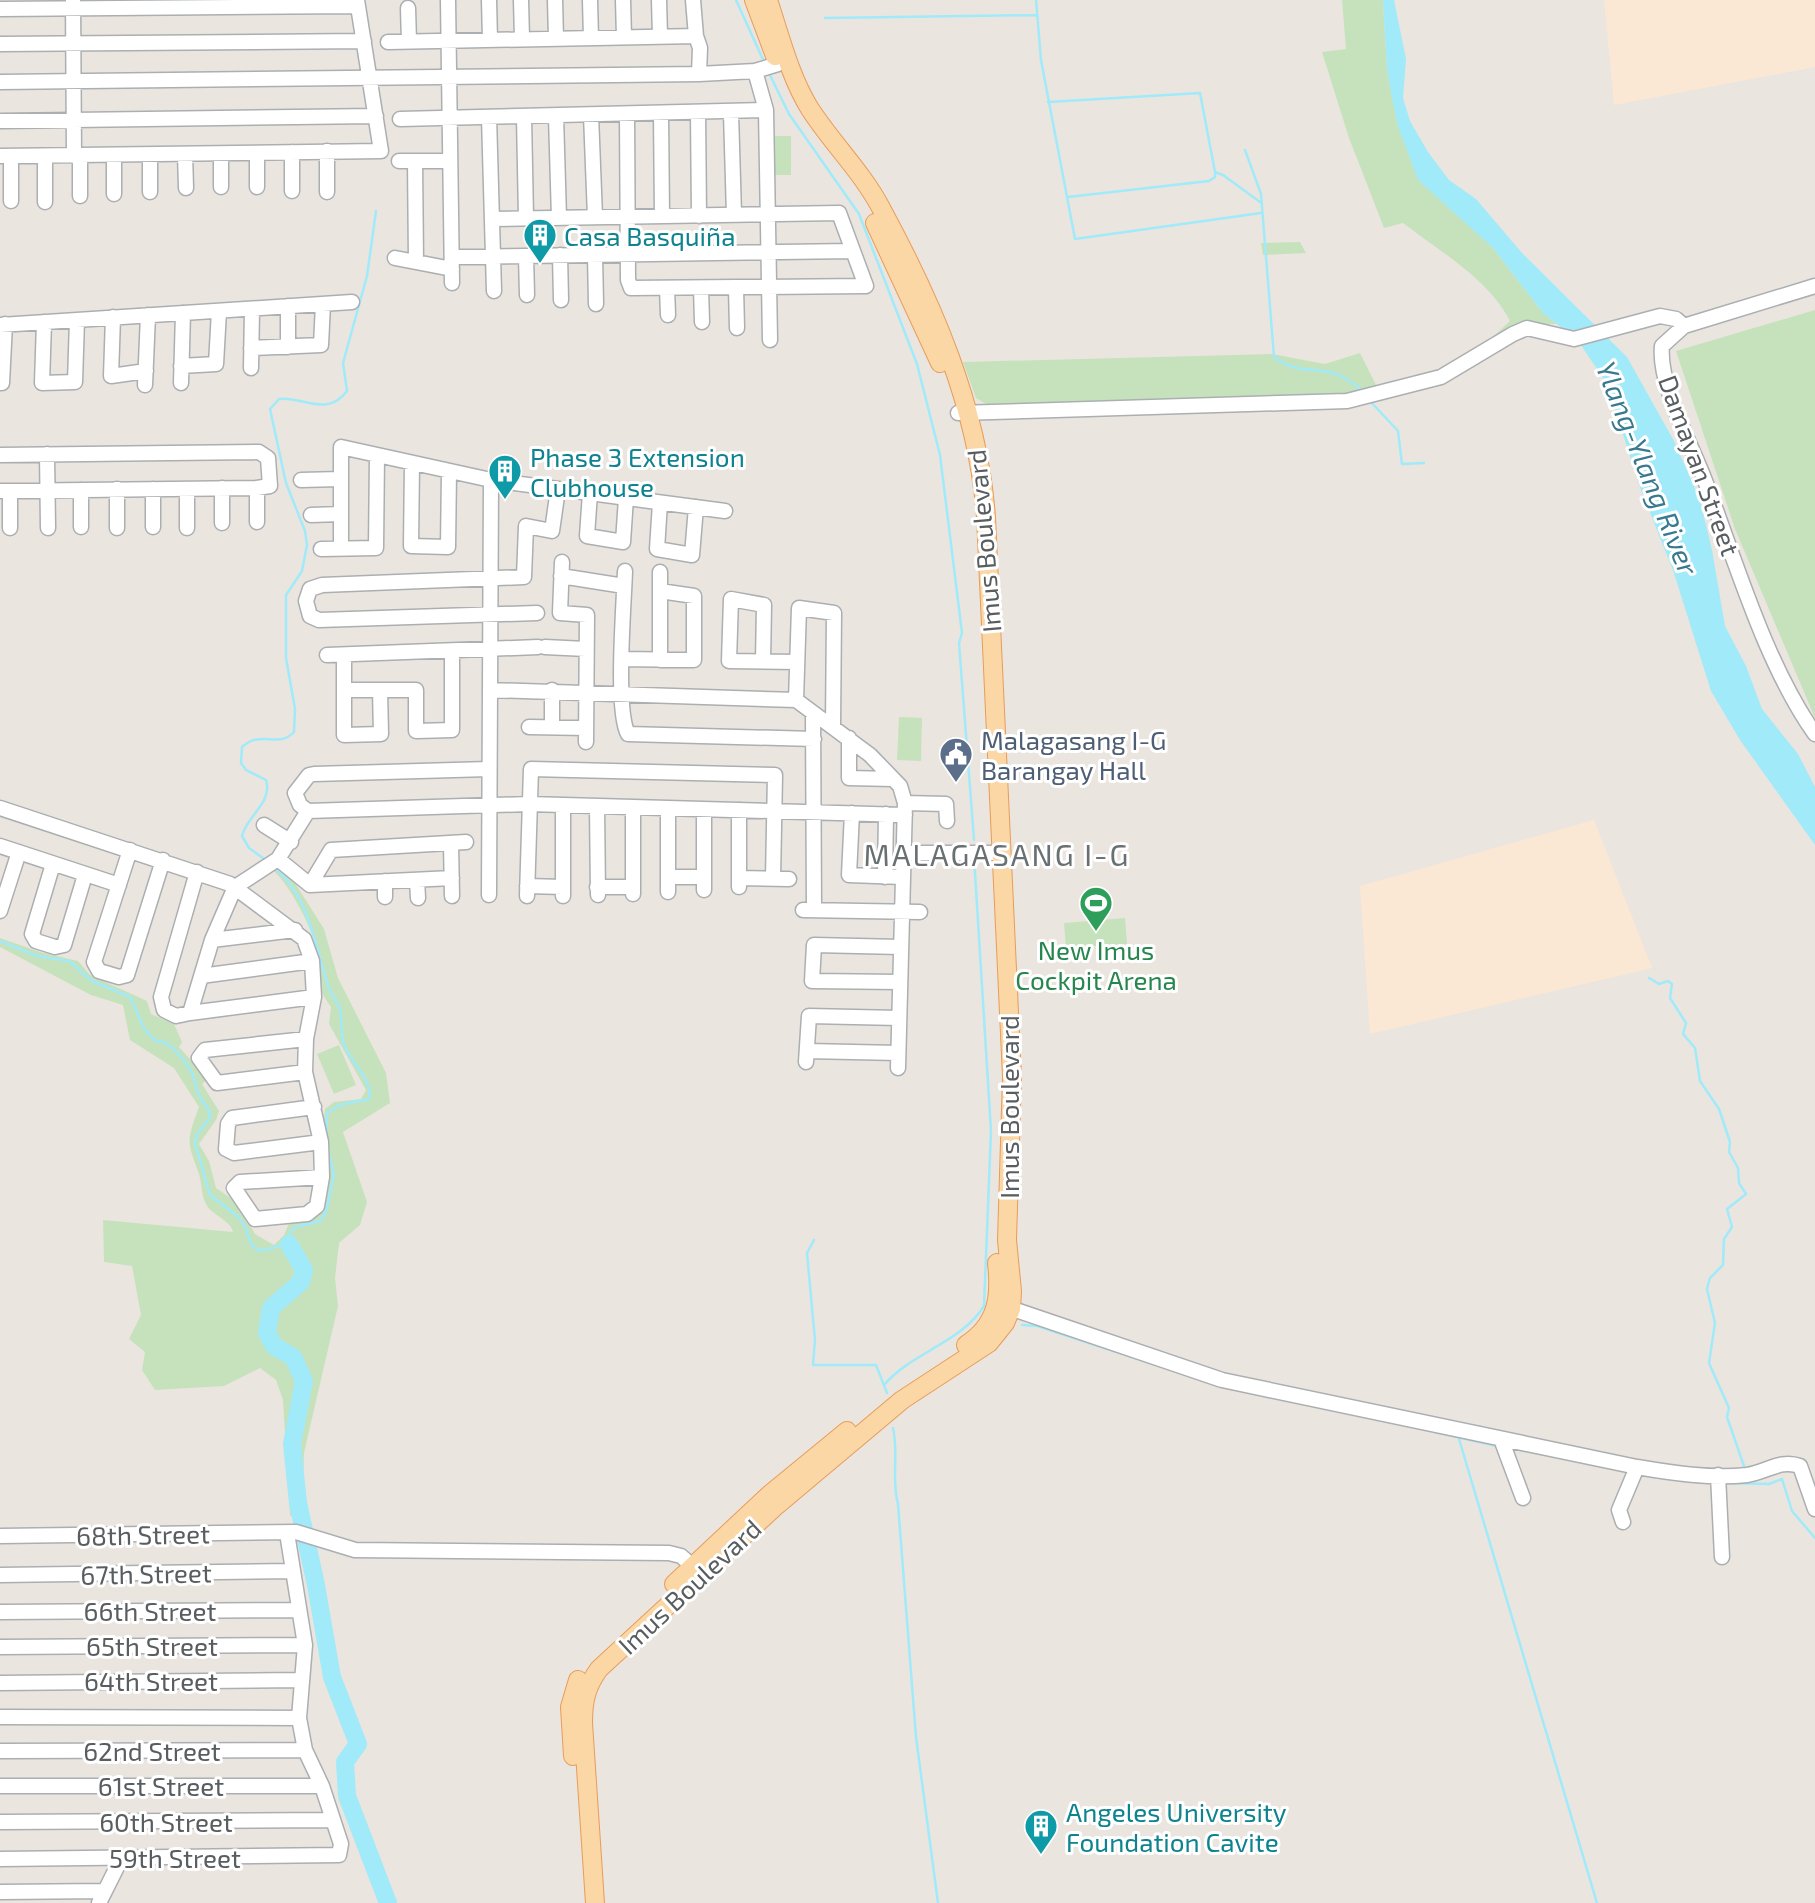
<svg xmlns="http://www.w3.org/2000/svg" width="1815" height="1903" viewBox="0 0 1815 1903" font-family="'Exo 2',sans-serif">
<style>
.commercial{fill:#fbe8d4}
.green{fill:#c6e2bc}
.water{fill:#a0eafa}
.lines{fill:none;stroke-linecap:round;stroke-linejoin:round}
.stream{stroke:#a0eafa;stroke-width:2.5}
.river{stroke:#a0eafa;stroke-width:18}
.minor-casing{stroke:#abafb2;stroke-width:17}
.major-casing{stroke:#e89c5a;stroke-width:20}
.minor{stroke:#fff;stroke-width:14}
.major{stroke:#fad7a5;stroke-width:18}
.labels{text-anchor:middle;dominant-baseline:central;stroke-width:6;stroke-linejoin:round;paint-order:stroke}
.culture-label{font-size:26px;fill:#0d838f;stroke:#fff;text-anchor:start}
.street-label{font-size:26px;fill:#585d60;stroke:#fff}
.service-label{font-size:26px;fill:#4e5e75;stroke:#fff;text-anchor:start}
.leisure-label{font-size:26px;fill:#27864d;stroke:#fff}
.water-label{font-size:28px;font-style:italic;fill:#387990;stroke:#fff}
.quarter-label{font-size:30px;letter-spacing:2px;fill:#697072;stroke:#fff}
</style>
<rect width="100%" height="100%" fill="#ebe5df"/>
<!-- commercial -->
<path class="commercial" d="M1604,0h211v67l-201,38z
M1594,820l58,148 -282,66 -10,-148z"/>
<!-- green -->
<path class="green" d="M1342,0h41l4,69 11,57 77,104 18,18 50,65 14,11h-34l-40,22 27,-25c-21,-42 -71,-70 -107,-98l-19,5 -35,-90 -27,-86 24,-3z
M769,136h22v39h-22z
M1300,242l6,11 -43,2 -2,-12z
M1815,310v408l-80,-189 -59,-178z
M1360,353l17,34 -34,7 -355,11 -12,-7 -13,-36 309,-8 53,10z
M899,717l23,1 -1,43 -24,-1z
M278,866l17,17 29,46 14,49 48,95 4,30 -47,29 24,70 -7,23 -21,18 -4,35 3,28 -34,147 -1,32 5,34 -12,1 -6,-5 -7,-115 -7,-20 -16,-12 -36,18 -69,4 -13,-20 3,-18 -16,-13 12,-24 -9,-49 -28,-4 -1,-42 130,12c-3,-12 -19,-16 -26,-26 -6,-10 -5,-22 -8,-32 -12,-33 -13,-32 0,-67l-25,-39 -44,-28 -7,-35 -32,-10 -91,-48v-9l40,14 38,9 12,14 57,26 4,13 23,10 8,18 -3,5 29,32 -6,5 17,27 -3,9 -17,24 10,17 7,27 22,15 17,31 19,11 10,-10 6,-14 37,-32 3,-16 -7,-48 2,-16 9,-7 27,-3 5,-9 -37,-66 2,-17c-19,-26 -6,-24 -12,-51 -7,-28 -26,-67 -47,-87z
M1125,918l2,26 -61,4 -2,-25z
M339,1045l17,40 -22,9 -17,-40z"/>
<!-- water -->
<path class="water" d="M1383,0h11l12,59 -3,39 7,23 18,31 21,28 27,19 46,54 105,104 47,84 26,59 12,50 13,76 21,40 16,43 36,45 17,33v58l-75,-105 -29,-49 -38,-121 -32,-80 -35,-108 -28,-41 -35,-28 -50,-65 -75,-68 -20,-54 -6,-28 -5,-29z"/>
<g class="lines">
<!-- stream -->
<path class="stream" d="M736,0l29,64
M1036,0l5,60 34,179 186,-26
M825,18l212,-3
M769,73l20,41 70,100 58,150 23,91 22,178 -3,10 15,197
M1048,102l152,-9 15,79 8,3 37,27
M1245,150l16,44 13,163c32,24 50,0 87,33
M1068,197l141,-16 6,-4v-4
M1370,401l28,30 4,33 22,-1
M267,861l-18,-13 -7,-12c5,-21 31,-33 24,-56l-20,-10 -5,-7 1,-16c20,-18 36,2 52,-15l1,-23 -9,-51v-63l16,-24 5,-26 -2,-14 -19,-48 -16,-74 9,-10c24,-3 48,19 68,-8l-4,-28 24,-87 9,-65
M275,868c34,29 40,77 53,118 2,8 10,15 12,24 3,13 -1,23 5,37 6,14 29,36 24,52l-29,6 -13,8 -1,24
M0,941l37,15 32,5 23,20 38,16 14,31 10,12 12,3 10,8 10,12 7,12 5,19 11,17 1,7 -13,16 -2,9 15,52 27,21 7,8 7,20 8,7 30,-7 2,-13 5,-4 24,-6 6,-9 8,-38 -6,-24
M1649,978l10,6 9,-3 4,3 -2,14 16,25 -3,11 12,14 5,33 19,28 11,33 -1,10 9,16 1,15 7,11 -19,15 5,18 -8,12 -1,26 -13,13 -3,11 8,34 -6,40 20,45 -2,9 18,52
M814,1240l-7,13 8,87 -2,25h63l11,28
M1022,1325l15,1 159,52
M885,1384c25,-30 78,-43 99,-78l7,-175 -17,-274
M893,1428c6,26 -2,51 5,76l18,233 22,166
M1435,1432l62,14
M1459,1439l138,464
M1510,1448l35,7
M1724,1483l45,1 13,-5 10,32 23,27"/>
<!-- river -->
<path class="river" d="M289,1244l15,26 -3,12 -30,26 -4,25 7,13 19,11 11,24 -12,63 6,59 18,82 16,92 26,67 -13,18 2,34 41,107"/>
<defs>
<path id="minor" d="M73,0l1,156
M448,0l4,283
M489,0l1,40
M521,0l1,39
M555,0l1,38
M590,0l1,38
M623,0l1,37
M659,0l1,36
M693,0l3,36
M408,8l1,34
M0,9l358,-3
M388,42l308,-6 4,12 -1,26
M0,44l364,-3
M755,71l23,-7
M0,82l699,-8 56,-3 11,39 4,230
M698,113l1,103
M731,113l3,102
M661,114l1,102
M591,115l4,102
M556,116l3,102
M489,117l5,174
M524,117l2,101
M400,119l366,-9
M0,121l376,-5
M327,151v41
M292,152v39
M257,153v34
M185,154l1,34
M221,154v33
M150,155v37
M0,156l381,-5 -24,-151
M11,156v45
M80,156v40
M114,156v38
M399,161h51
M415,161l1,101
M45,202v-46
M492,219c115,-2 231,-4 347,-6l27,73 -235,2 -3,-8 -1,-165
M560,255l1,45
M595,255l1,49
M526,256l1,39
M452,257l400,-6
M395,258l57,11
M1815,286l-131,40 -22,20c-4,37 28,96 42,132 31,80 61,186 111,256
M667,288l1,27
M701,288l1,34
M736,288l1,40
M288,306v41
M113,317l-2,59 35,-5
M44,322l-2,61 33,-1 2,-62
M0,325l352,-23
M251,348l70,-3 2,-41
M181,366l35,-2 3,-53
M251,368l1,-59
M0,383h2l3,-59
M181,383l2,-70
M145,385l3,-70
M958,413l389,-12 94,-24 72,-43 14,-6 47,11 86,-23 16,3 8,7
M47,454l1,74
M0,455l259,-3 9,6 2,28 -13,2 -257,3
M412,463l-1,83 37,1 1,-76
M301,480l39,-1
M257,488v34
M117,489v39
M81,490v37
M10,491v37
M590,493l-3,43 36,6 3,-44
M660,503l-3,46 35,6 4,-48
M311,515l30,-1
M222,523v-35
M153,527v-38
M187,528v-39
M321,549l55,-1 1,-93
M341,549v-102l150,33 234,31
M562,562l-2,51 27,2 -1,127
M625,571c-1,33 -10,139 3,163l186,5
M561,576l63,10
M537,613l-218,7 -9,-4 -4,-15 4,-12 12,-4 202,-8 2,-51 26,5 6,-42
M545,647l41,2
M327,655l211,-8
M344,655v80l37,-1 -1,-44
M623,659l71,1v-64l-34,-5
M660,660v-88
M763,661l1,-56 -33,-6 -2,62 68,1
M344,690h72v41l36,-1v-79
M490,690l306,10 74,55 30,31 5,17 -7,265
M796,700l3,-92 35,5 -1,113
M813,713l1,197
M529,727l57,1
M552,727v-37
M849,738v40l44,1
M489,769l-175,5 -5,1 -14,18 5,12 8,6 221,-7 376,11
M905,803l41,1 1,17
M597,807l1,88
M0,808l230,76 74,55 8,22 2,36 -8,42 -1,33 16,70 1,35 -5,29 -10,8 -52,5 -21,-31 6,-6 82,-5
M308,811l-30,48 -43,28 -23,53 -22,73 124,-16
M852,813l-3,62 54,2
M264,825l27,17
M451,844l1,52
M0,846l119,39
M130,850l-36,112 5,9 20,6 8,-2 36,-115
M904,853h96
M278,859l32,26 142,-7
M53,864l-21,70 4,7 19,6 9,-2 21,-70
M668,877h36
M885,877l1,-63
M739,878l50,1
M417,880l1,18
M385,881v16
M310,885l21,-35 135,-8
M527,886l36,1
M597,887h36
M739,887v-77
M704,890v-80
M668,892v-83
M633,894v-86
M489,895l2,-415
M527,896l4,-127 244,6 -2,103
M563,896v-90
M803,910l117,2
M0,911l19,-59
M212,940l83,-10
M201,976l111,-15
M900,982l-88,-1 2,-36 87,2
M190,1013l-14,3 -12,-6 -3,-13 36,-125
M807,1051l91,2
M806,1062l3,-46 90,2
M305,1072l-88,11 -18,-25 6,-8 101,-11
M314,1107l-82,11 -4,6 -2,25 8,4 87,-11
M1004,1306l218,74 415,87c35,6 75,12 110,8 20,-3 33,-16 53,-9l15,43
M1501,1439l22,59
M1718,1475l4,82
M1623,1522l-4,-12 18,-43
M0,1536l296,-4 59,18 314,3 12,3 18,16
M0,1575l293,-4
M0,1612l299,-2
M0,1647l305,-2
M0,1683l301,-3
M0,1717l299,1
M0,1751l305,-1
M0,1786h322
M0,1822l333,-2
M0,1859l339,-4 2,-11 -19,-58 -17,-36 -6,-32 6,-73 -18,-112
M0,1892l104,-1
M99,1903l23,-46"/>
<path id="major" d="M754,0l21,56
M875,223l65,140
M966,1345c31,-20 35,-47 31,-82
M674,1584l95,-89 78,-64
M573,1756l-3,-49 8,-27
M595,1903l-12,-180c0,-22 3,-36 16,-54l178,-164 125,-105 87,-57 16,-20 6,-14 1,-18 -5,-51 5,-163 -26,-560c-8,-110 -53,-213 -105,-309 -19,-36 -49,-65 -71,-99 -20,-32 -30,-73 -42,-109"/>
</defs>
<!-- minor casing -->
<use href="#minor" class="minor-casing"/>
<!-- major casing -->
<use href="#major" class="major-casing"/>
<!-- minor -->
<use href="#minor" class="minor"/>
<!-- major -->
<use href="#major" class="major"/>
</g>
<!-- icons -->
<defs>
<symbol id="building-pin" viewBox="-11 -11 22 30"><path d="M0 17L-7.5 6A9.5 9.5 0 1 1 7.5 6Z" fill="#0f9aa8" stroke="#fff"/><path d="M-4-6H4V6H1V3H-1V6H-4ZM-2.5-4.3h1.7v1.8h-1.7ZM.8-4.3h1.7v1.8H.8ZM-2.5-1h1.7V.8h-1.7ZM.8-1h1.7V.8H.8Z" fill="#fff"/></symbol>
<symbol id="civic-pin" viewBox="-11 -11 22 30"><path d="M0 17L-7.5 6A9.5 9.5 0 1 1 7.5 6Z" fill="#5c6f8a" stroke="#fff"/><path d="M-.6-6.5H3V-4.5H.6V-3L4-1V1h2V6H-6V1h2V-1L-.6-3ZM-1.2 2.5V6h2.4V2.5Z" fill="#fff"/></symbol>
<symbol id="stadium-pin" viewBox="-11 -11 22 30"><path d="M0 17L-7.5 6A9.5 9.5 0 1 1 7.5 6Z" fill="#2e9e5b" stroke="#fff"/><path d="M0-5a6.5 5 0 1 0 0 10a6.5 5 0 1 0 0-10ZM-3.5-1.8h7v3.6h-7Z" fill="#fff"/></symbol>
</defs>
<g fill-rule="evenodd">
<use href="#building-pin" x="521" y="216" width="38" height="52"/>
<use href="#building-pin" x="486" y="452" width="38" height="52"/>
<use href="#civic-pin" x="937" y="735" width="38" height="52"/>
<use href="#stadium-pin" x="1077" y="884" width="38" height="52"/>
<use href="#building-pin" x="1022" y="1807" width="38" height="52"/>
</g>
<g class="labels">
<!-- culture labels -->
<g class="culture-label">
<text x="564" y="235">Casa Basquiña</text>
<text x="530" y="456">Phase 3 Extension<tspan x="530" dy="30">Clubhouse</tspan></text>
<text x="1066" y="1811">Angeles University<tspan x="1066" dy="30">Foundation Cavite</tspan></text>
</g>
<!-- street labels -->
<g class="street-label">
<text transform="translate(1700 465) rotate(70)">Damayan Street</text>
<text transform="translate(983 541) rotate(-95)">Imus Boulevard</text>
<text transform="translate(1008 1107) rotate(-90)">Imus Boulevard</text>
<text transform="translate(143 1534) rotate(-1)">68th Street</text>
<text transform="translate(146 1573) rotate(-1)">67th Street</text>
<text transform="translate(689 1586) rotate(-43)">Imus Boulevard</text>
<text x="150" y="1610">66th Street</text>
<text x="152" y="1645">65th Street</text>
<text x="151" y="1680">64th Street</text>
<text x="152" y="1750">62nd Street</text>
<text x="161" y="1785">61st Street</text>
<text x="166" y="1821">60th Street</text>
<text x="175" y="1857">59th Street</text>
</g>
<!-- service labels -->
<g class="service-label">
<text x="981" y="739">Malagasang I-G<tspan x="981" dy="30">Barangay Hall</tspan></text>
</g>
<!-- leisure labels -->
<g class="leisure-label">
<text x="1096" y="949">New Imus<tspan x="1096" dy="30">Cockpit Arena</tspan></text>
</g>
<!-- water labels -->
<g class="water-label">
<text transform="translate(1648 468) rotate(68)">Ylang-Ylang River</text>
</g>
<!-- quarter labels -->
<g class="quarter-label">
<text x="997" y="854">MALAGASANG I-G</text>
</g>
</g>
</svg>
